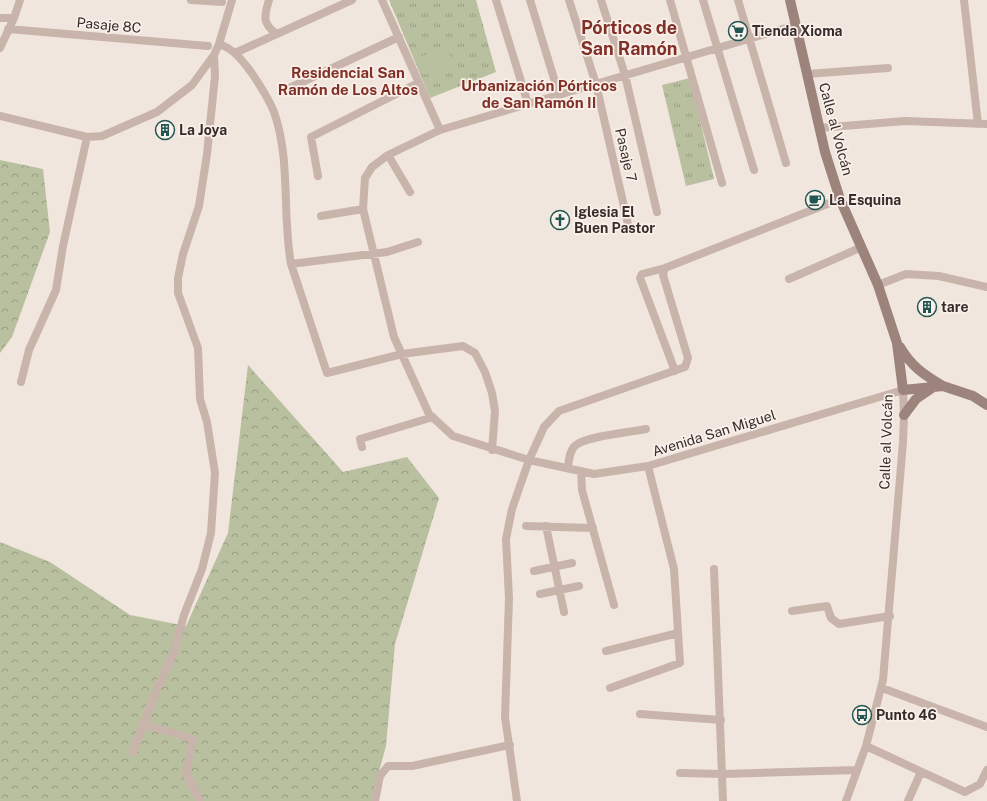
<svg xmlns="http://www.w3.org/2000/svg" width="987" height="801" viewBox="0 0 987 801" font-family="'Public Sans',sans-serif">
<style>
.forest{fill:url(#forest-crowns)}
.park{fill:url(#park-tufts)}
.pitch{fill:#b9c09f}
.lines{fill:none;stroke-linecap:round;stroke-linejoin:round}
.street{stroke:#c9b4ab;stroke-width:8}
.secondary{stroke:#9c837c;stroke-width:10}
.labels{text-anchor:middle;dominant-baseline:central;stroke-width:3.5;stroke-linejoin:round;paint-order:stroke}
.street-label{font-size:14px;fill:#372c2a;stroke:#f9f0ea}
.poi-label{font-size:14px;font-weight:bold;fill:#372c2a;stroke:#f9f0ea;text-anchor:start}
.neighbourhood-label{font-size:15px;font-weight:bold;fill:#813027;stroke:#f9f0ea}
.district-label{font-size:18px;font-weight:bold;fill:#813027;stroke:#f9f0ea}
</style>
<defs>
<pattern id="forest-crowns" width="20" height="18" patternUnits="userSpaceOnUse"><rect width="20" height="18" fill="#b9c09f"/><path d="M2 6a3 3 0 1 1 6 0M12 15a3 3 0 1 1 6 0" fill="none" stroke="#979c82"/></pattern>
<pattern id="park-tufts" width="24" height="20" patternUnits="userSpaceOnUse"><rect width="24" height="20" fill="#b9c09f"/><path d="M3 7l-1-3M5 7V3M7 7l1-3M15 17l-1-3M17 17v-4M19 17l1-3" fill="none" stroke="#979c82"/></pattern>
</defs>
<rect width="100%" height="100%" fill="#f1e6de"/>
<!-- forest -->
<path class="forest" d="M0,160l43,9 7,63 -38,105 -12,16z
M248,365l95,107 64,-15 32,41 -44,146 -9,102 -15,55h-371v-259l50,20 80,53 56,11 42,-93z"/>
<!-- park -->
<path class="park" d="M389,0h87l20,72 -66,26z
M690,78l24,101 -28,7 -24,-101z"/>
<!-- pitch -->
<path class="pitch" d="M446,47l7,15 -30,13 -7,-16z"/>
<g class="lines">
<!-- street -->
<path class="street" d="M191,0l31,2
M269,0c-5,16 -7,24 8,34
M382,0l58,130
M496,0l32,104
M530,0l29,95
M569,0l27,84 32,140
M601,0l24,75 32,137
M670,0l52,183
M703,0l51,170
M738,0l48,163
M964,0l14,124
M0,18h14
M796,25l-356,105 -52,25 -16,12 -7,11 -2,31 31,128 35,77 24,22 76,24 65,14 54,-8 255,-76 1,25 -1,27 -20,238 -17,66 -20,55
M8,29l200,17
M219,44c15,5 23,16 32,28 9,13 17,25 23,40 17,48 8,103 17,152l96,-12 31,-10
M0,48l14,-30 6,-18
M235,53l117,-53
M807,74l81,-6
M285,90l114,-53
M0,116l87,21 15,-1 55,-24 35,-27 22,-30 5,-11 13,-44
M819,128l86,-7 82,3
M388,155l22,37
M318,176l-7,-39 107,-54
M321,216l42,-7
M291,264l36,109 75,-19 61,-8 12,7 10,19 7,21 3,18 -3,39
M789,279l73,-32
M878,285l28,-11 33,2 48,11
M675,371l-35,-93 2,-4 23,-6 175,-69
M21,382l8,-32 27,-60 7,-44 24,-109
M362,447l-2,-8 73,-22
M568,468c1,-7 1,-18 8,-23 11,-9 55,-13 70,-16
M581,471l1,19 32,115
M526,526l67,2
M546,526l18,86
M714,569l9,232
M534,571l38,-8
M540,594l39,-8
M792,611l35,-5 4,12 8,6 51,-8
M606,651l72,-18
M610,688l70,-25 -6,-94 -26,-103
M882,688l105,39
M640,714l81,6
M143,724l50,15 -7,34 14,28
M866,746l99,46 15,-8 7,-14
M133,752l21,-56 20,-44 10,-37 18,-46 9,-36 4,-60 -8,-51 -7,-23 -2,-51 -20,-55v-15l5,-24 16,-48 8,-52 8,-78 -1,-21
M680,773l43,1 134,-4
M375,801l5,-25 8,-10h24l98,-21
M517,801l-12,-84 4,-119 -3,-59 6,-30 17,-49 15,-33 15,-16 126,-44 3,-9 -25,-83 2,-7
M908,801l13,-29"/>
<!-- secondary -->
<path class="secondary" d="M790,0l35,152 15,47 38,86 19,58 6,47 40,-4 30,10 14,9
M900,347c11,19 24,28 43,39
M904,415l12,-16 16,-11"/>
</g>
<!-- icons -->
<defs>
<symbol id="supermarket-ring" viewBox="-11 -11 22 22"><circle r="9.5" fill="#f9f0ea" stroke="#215652" stroke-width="1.5"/><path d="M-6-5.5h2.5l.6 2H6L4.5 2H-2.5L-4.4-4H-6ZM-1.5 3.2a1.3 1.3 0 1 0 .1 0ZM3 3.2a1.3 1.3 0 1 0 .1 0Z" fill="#215652"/></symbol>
<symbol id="building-ring" viewBox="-11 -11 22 22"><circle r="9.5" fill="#f9f0ea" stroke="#215652" stroke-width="1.5"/><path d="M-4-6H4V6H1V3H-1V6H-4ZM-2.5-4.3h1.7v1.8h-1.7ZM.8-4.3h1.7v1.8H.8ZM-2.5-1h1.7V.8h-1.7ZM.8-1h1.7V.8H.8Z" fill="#215652"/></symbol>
<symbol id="cafe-ring" viewBox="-11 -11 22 22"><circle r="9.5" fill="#f9f0ea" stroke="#215652" stroke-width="1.5"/><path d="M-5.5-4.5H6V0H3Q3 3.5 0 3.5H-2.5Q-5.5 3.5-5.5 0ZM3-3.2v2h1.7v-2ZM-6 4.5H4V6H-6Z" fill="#215652"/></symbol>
<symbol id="church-ring" viewBox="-11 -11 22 22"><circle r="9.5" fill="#f9f0ea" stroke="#215652" stroke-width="1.5"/><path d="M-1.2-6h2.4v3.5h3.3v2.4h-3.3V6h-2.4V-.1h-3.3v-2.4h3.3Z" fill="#215652"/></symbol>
<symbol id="bus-ring" viewBox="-11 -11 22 22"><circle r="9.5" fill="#f9f0ea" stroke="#215652" stroke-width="1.5"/><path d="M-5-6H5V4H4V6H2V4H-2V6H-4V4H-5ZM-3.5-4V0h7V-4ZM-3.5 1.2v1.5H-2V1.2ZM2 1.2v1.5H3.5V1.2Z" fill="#215652"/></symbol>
</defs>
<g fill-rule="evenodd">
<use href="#supermarket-ring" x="727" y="20" width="22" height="22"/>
<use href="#building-ring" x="154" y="119" width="22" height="22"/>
<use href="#cafe-ring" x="804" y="189" width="22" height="22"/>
<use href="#church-ring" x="549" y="209" width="22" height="22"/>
<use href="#building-ring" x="916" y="296" width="22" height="22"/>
<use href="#bus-ring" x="851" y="704" width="22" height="22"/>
</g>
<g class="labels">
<!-- street labels -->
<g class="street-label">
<text transform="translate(109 25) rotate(5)">Pasaje 8C</text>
<text transform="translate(836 129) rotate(75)">Calle al Volcán</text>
<text transform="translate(626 155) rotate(77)">Pasaje 7</text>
<text transform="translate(714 433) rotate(-17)">Avenida San Miguel</text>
<text transform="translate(886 442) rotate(-88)">Calle al Volcán</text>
</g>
<!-- poi labels -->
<g class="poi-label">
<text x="752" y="31">Tienda Xioma</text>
<text x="179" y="130">La Joya</text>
<text x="829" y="200">La Esquina</text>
<text x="574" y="212">Iglesia El<tspan x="574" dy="16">Buen Pastor</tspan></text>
<text x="941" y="307">tare</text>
<text x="876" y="715">Punto 46</text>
</g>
<!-- neighbourhood labels -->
<g class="neighbourhood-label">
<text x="348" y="72">Residencial San<tspan x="348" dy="17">Ramón de Los Altos</tspan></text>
<text x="539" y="85">Urbanización Pórticos<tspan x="539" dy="17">de San Ramón II</tspan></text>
</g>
<!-- district labels -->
<g class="district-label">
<text x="629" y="27">Pórticos de<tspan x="629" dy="21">San Ramón</tspan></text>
</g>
</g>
</svg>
